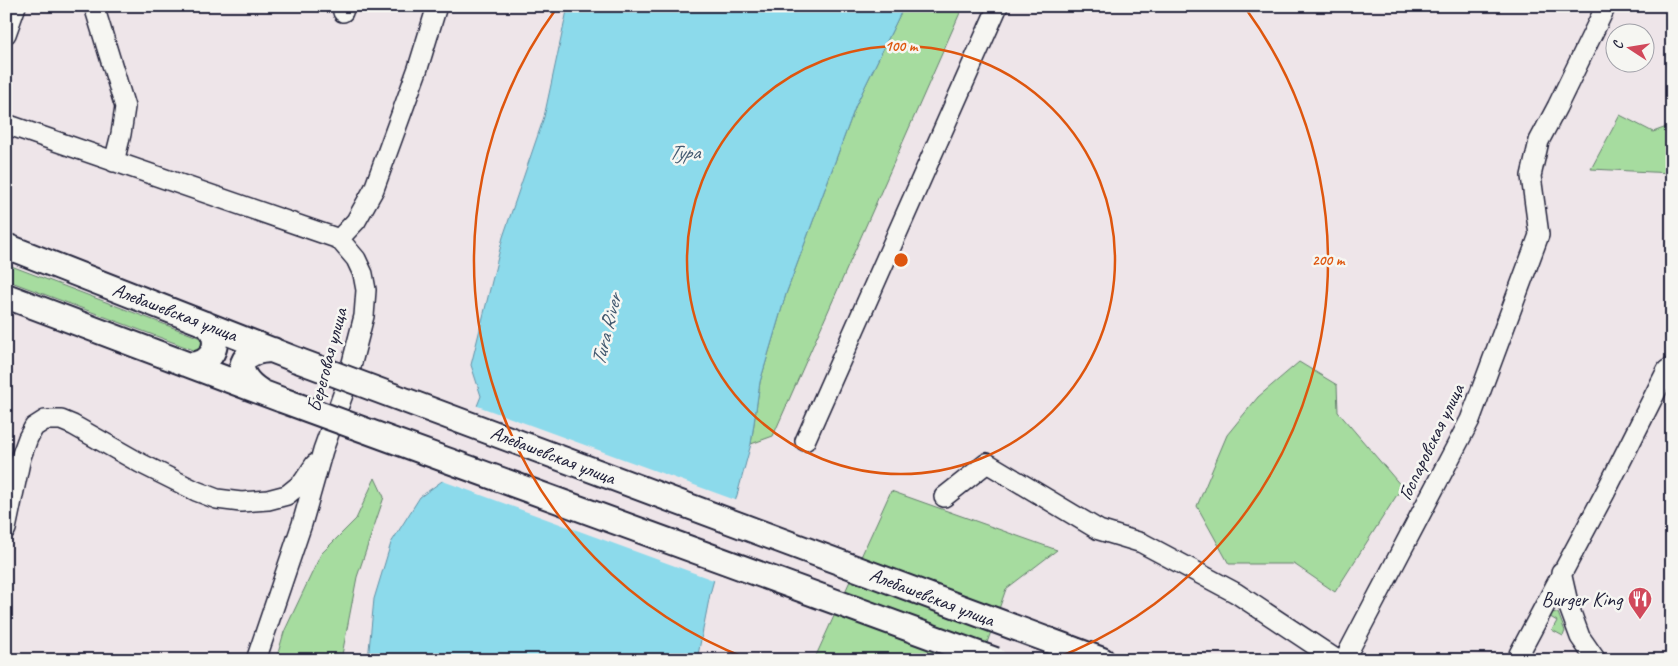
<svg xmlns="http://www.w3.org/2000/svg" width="1678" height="666" viewBox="0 0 1678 666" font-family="Caveat,sans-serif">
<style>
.green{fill:#a6dc9f;stroke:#647f6d}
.water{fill:#8cdaeb;stroke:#6290a5}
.pier{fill:#eee5e9}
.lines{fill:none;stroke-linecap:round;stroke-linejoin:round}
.minor-casing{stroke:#22223b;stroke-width:22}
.major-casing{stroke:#22223b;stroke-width:28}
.minor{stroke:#f6f6f2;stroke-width:19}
.major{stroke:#f6f6f2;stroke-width:24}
.major-bridge-casing{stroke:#22223b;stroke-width:28;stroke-linecap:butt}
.major-bridge{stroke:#f6f6f2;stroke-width:24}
.ring{fill:none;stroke:#de560e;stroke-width:2.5}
.labels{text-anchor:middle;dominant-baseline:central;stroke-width:5;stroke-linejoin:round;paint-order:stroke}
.street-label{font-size:20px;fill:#22223b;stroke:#f6f6f2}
.poi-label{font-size:20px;fill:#22223b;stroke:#f6f6f2;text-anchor:end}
.water-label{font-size:21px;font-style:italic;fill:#425970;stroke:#f6f6f2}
.centre{fill:#de560e;stroke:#f6f6f2;stroke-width:2.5}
.ring-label{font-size:15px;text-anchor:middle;font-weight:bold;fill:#de560e;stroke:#f6f6f2;stroke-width:5;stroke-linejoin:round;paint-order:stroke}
</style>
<rect width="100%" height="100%" fill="#eee5e9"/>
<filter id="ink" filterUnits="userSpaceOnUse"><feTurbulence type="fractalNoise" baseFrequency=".02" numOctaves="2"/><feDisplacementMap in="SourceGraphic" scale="10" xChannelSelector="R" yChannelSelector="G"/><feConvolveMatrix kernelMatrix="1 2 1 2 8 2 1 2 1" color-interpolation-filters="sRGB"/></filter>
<g filter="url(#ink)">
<!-- green -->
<path class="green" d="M904,6h59l-190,430 -22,8 9,-62 26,-88 70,-189z
M1620,115l33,17 19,-7v48l-81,-4z
M6,264l197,75 2,3 -6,10 -193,-72z
M1299,362l38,23 1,27 64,75 -67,105 -41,-28h-65l-32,-58 30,-71 31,-38z
M375,478l9,19 -27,80 -16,83h-65l8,-28 37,-78 35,-35z
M891,491l166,59 -51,39 -25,71h-167z
M1549,612l9,1 7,18 -2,5 -11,-6 5,-9 -10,-6z"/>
<!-- water -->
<path class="water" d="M568,6h336l-48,99 -70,189 -26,88 -9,62 -41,150 -13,66h-329l6,-61 17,-56 29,-46 29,-21 32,-80 -10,-31 32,-128 41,-120z"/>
<!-- pier -->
<path class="pier" d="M475,405l263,96 -22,80 -276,-101 7,-5z"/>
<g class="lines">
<defs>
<path id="minor" d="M94,6l31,101 -4,27 -7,28
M343,12l2,-6
M6,34l10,-28
M6,124l333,115 17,20 7,15 3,16 -2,26 -18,70 -23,64 -21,74 -46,136
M339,239l17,-18 18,-32 44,-121 19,-62
M805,441l193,-435
M944,497l43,-34 112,67 43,13 94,50 101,67
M6,529l15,-72 7,-19 6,-11 11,-7h16l12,5 67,38 56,28 21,8 24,3 27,-2 19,-5 16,-13 12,-18
M1561,572l8,35 11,30 16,23
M1344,660l126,-240 69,-185 -8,-59 8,-35 18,-34 49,-101
M1518,660l1,-6 86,-161 62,-123 5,-3"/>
<path id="major" d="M6,246l291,114
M6,296l276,104
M186,364c25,4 39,-22 20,-40
M260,391c-29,-19 -21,-41 13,-41
M1048,640l54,20"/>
</defs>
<!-- minor casing -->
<use href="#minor" class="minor-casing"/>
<!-- major casing -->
<use href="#major" class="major-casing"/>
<!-- minor -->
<use href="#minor" class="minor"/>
<!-- major -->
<use href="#major" class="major"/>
<defs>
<path id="major-bridge" d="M297,360l751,280
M282,400l713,260"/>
</defs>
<!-- major-bridge casing -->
<use href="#major-bridge" class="major-bridge-casing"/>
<!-- major-bridge -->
<use href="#major-bridge" class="major-bridge"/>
</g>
</g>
<!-- distance rings -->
<g class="ring">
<circle cx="901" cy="260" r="214"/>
<path d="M748 659A427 427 0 0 1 556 9M1246 9A427 427 0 0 1 1054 659"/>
</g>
<!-- icons -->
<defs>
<symbol id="restaurant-pin" viewBox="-11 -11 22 30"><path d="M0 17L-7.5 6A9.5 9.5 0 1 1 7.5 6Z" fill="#d1495b" stroke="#f6f6f2"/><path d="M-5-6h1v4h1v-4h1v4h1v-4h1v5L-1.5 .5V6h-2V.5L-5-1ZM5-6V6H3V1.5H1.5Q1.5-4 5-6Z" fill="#fff"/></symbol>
</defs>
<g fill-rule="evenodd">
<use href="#restaurant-pin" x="1626" y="585" width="28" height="38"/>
</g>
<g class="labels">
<!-- street labels -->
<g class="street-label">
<text transform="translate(175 312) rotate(21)">Алебашевская улица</text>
<text transform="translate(327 360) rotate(-75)">Береговая улица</text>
<text transform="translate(1431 442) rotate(-64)">Госпаровская улица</text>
<text transform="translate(553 455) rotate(21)">Алебашевская улица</text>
<text transform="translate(932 597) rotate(21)">Алебашевская улица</text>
</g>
<!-- poi labels -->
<g class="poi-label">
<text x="1622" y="599">Burger King</text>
</g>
<!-- water labels -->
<g class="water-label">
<text x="684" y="152">Тура</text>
<text transform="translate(606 330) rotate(-76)">Tura River</text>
</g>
</g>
<circle cx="901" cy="260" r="8" class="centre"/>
<g class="ring-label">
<text x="901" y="51">100 m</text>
<text x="1328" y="265">200 m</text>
</g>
<!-- margin -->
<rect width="1678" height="666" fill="none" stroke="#f6f6f2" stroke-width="25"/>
<rect x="12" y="12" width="1653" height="641" fill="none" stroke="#22223b" stroke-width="2" filter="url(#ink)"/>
<!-- north arrow -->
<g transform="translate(1630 48) rotate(282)"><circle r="24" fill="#f6f6f2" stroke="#a1a1a9"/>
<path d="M0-4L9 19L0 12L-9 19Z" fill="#d1495b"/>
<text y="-8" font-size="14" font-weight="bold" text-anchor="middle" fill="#22223b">С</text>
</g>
</svg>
